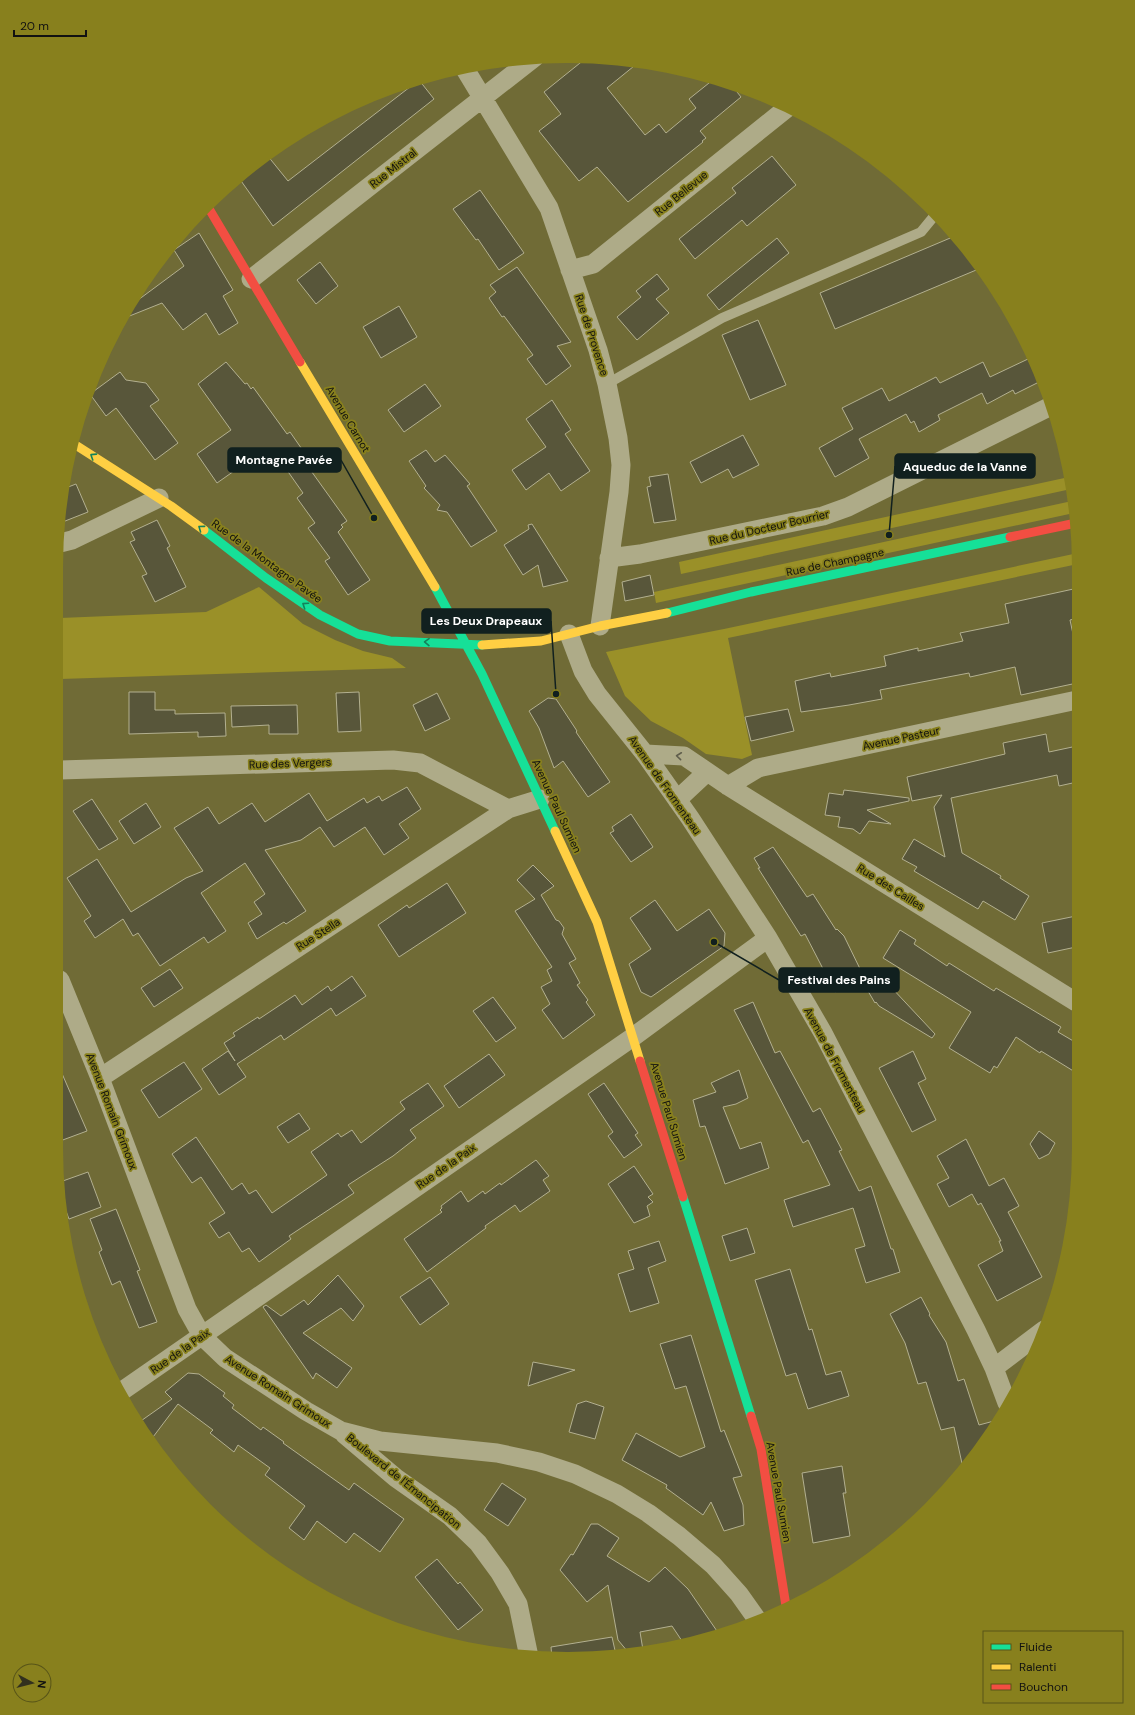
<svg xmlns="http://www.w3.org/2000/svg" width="1135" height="1715" viewBox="0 0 1135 1715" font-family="'DM Sans',sans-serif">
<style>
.green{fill:#9a9028}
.building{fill:#58563a;stroke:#b3b090}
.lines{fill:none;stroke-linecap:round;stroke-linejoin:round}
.lane{stroke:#aeab88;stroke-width:10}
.street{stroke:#aeab88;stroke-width:19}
.fast{stroke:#16e098;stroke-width:9}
.slow{stroke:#ffcf43;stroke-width:9}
.jam{stroke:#f24e42;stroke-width:9}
.oneway{stroke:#14835b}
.oneway2{stroke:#605e4c}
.labels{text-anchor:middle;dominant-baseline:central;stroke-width:3.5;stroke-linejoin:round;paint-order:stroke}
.street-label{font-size:11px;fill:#111;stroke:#88801d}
.leader{fill:none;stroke:#11201f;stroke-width:1.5}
.callout-dot{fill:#11201f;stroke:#88801d;stroke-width:1.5}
.callout{fill:#11201f;stroke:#11201f;stroke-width:1.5}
.callout-label{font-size:12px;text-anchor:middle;font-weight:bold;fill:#fff}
</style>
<rect width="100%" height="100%" fill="#706b36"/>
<!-- green -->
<path class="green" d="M1069,477l2,12 -390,85 -2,-12z
M1072,501l2,12 -418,90 -2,-11z
M1078,553v11l-350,74 24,117 -10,4 -36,-5 -23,-16 -32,-17 -26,-25 -19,-44 118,-23z
M259,587l44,37 32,16 28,11 29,7 14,10 -346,11v-61l146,-6z"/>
<!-- building -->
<path class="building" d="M585,59l54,3 -32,26 38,47 14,-11 7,9 30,-25 -7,-9 25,-20 15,3 12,15 -41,34 6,7 -4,3 1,1 -75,60 -31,-35 -18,14 -40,-50 22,-17 -17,-22z
M419,80l15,19 -161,127 -34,-48 17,-16 11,-7 21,26z
M772,156l24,29 -49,41 -5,-6 -47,39 -16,-20 57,-46 -4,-5z
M480,190l44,63 -25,17 -21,-31 -2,1 -23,-31z
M199,233l34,57 -10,6 15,27 -19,12 -13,-22 -23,17 -21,-27 -35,14 -1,-2 8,-12 50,-37 -10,-16z
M955,236l18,20 8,12 -146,61 -15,-36z
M777,238l12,15 -70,57 -12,-15z
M320,262l18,24 -22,18 -19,-24z
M517,267l54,75 -14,4 14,20 -25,19 -19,-26 6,-4 -29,-39 -2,1 -13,-19 7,-6 -6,-7z
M657,274l12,15 -13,10 13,14 -32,27 -20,-23 24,-20 -5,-6z
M399,306l18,31 -36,21 -18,-31z
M758,320l28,65 -36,15 -28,-65z
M1028,359l11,23 -24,12 -2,-4 -26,14 -5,-11 -44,22 2,5 -21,12 -5,-11 -3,2 -5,-9 -47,25 10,19 -34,19 -16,-29 34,-19 -11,-21 40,-20 7,13 47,-24 4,6 43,-21 7,15z
M226,362l19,22 2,-1 4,6 2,-2 34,47 3,-2 23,33 -4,3 38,53 -6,4 2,2 -5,5 32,48 -22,15 -23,-34 5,-3 -22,-30 7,-5 -18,-25 6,-5 -26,-37 -10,6 -6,-10 -44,31 -20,-29 34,-24 -33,-46z
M120,372l6,8 20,3 13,17 -9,6 28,37 -23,17 -39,-52 -10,8 -16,-22z
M425,384l16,22 -37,26 -16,-22z
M552,400l19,30 -6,4 25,37 -29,20 -12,-18 -23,17 -14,-20 34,-23 -20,-28z
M743,435l16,30 -26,13 -5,-9 -27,14 -11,-21z
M426,450l9,12 10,-7 25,29 -3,2 30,45 -26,16 -24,-35 -10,-2 3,-5 -16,-17 2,-2 -17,-25z
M668,474l8,46 -22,3 -7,-36 4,-1 -2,-9z
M76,484l12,28 -28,11v-22l3,-12z
M157,520l13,26 -3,2 19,39 -31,15 -13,-26 5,-2 -17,-32 5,-2 -4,-8z
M532,524l36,57 -25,6 -5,-22 -15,10 -19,-30 25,-16 -1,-4z
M650,575l4,20 -29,6 -3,-19z
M1078,588v30l-8,2 7,33v30l-56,12 -6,-28 -45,10 -1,-4 -89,17 2,9 -33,6 -48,7 -6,-31 35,-8 1,4 55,-11 -2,-10 34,-8v3l45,-10 -3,-8 49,-10 -4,-19z
M129,692h26v18h20v4l50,-1 1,23 -28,1v-5l-69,2z
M359,692l2,39 -23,1 -2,-39z
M437,693l13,26 -25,12 -12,-26z
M548,698l8,1 21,32 -1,1 34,50 -22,15 -25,-36 -9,7 -15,-40 -10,-17z
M297,705l1,29h-29v-9l-37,2 -1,-21z
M788,709l6,22 -43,10 -6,-24z
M1046,734l3,18 28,-6v36l-18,4 -2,-11 -106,23 11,55 39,23 -1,2 29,18 -14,24 -32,-19 -5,8 -64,-38 3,-4 -15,-8 12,-20 31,18 -11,-50 8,-12 -30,6 -5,-24 98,-23 -2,-11z
M407,787l14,22 -22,15 10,14 -25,17 -19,-28 -31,20 -14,-20 -19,13 -36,10 41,61 -20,13 -2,-2 -27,17 -9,-16 14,-9 -8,-12 11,-8 -20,-31 -44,30 25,38 -18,12 -4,-6 -44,29 -22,-33 -5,3 -10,-17 -28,19 -11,-17 7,-5 -24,-38 30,-19 34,53 55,-34 17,-7 -29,-43 34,-21 11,17 33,-21 13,19 44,-29 18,28 37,-23 3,5 12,-7 3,5z
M844,790l65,8v3l-42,9 24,14 -22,-3 -9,13 -7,-5 -15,-2 2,-10 -15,-2 4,-22 14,2z
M92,799l26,40 -19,11 -26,-39z
M146,803l15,24 -27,17 -15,-23z
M631,814l22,33 -22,15 -21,-29 4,-2 -2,-4z
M773,847l34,50 6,-3 23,36 1,-1 7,7 20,41 -29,15 -30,-58 -4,2 -43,-68h2l-6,-10z
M533,865l21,21 -13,9 15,25 3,1 5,7 -2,6 14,25 -7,4 11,20 -3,2 11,15 -2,2 9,13 -32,24 -21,-29 8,-6 -9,-17 11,-6 -5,-11 5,-3 -37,-56 20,-12 -18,-19z
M447,883l19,30 -67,44 -21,-32 29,-20 2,3z
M655,900l22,31 32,-22 16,24 -1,13 -73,51 -10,-5 -12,-28 22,-15 -21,-31z
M1076,916v31l-28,6 -6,-30z
M900,930l16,10 -2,4 33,22 2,-3 45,28 2,-3 65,39 -3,5 17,10v30l-34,-21 -1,2 -24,-16 -19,31 -3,-2 -4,7 -41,-25 22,-36 -88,-54z
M170,969l13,19 -29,19 -13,-19z
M875,970l60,64 -3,4 -53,-32 -3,-4 -1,1 -10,-17z
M352,976l14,20 -30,20 -5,-8 -47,32 -3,-5 -44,29 9,13 -27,18 -17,-26 26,-18 7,10 -11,-18 11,-7 -2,-3 25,-16 1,2 36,-24 7,10 26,-19 3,5z
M493,997l23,31 -20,14 -23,-31z
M753,1002l22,51 5,-2 33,61 7,-4 22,42 -3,1 20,40 12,-5 20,63h2l7,23 -34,11 -11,-34 10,-3 -12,-38 -60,19 -9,-27 46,-15 -22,-45 -5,3 -69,-133z
M913,1051l13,28 -8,4 18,37 -24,12 -33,-64z
M489,1054l16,21 -46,33 -15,-22z
M184,1062l18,27 -43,29 -18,-28z
M60,1069l27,62 -27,10z
M739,1070l9,28 -12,6 -13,3 17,42 21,-7 8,26 -44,16 -20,-58 -5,1 -7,-27 23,-8 -5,-9z
M428,1083l16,23 -34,24 6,8 -23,18 -45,29 6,8 -65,43 2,3 -32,23 -10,-14 -7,4 -13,-20 -10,6 -10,-15 16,-10 -24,-36 -9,6 -20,-29 24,-17 36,53 10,-7 7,11 7,-4 16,23 55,-38 -16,-23 27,-19 3,4 11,-7 9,13 44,-34 -5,-7z
M604,1083l34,50 -3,2 7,10 -18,13 -16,-22 5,-4 -25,-38z
M299,1113l11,16 -22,14 -11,-16z
M1039,1131l16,12 -6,11 -10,5 -9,-15z
M966,1139l23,47 15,-8 15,28 -11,6 34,65 -45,24 -19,-36 25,-14 -4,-10h2l-20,-38 -3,2 -6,-11 -23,13 -12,-23 12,-6 -12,-22z
M536,1160l13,16 -6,4 7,11 -30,21 -5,-7 -30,21 1,2 -59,44 -23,-33 38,-27 -2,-2 2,-2 -1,-2 20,-15 7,11 15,-11 2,3 15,-11 1,2z
M634,1166l19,28 -5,3 5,5 -6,4 3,10 -16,7 -26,-39z
M88,1172l13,35 -32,12 -9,-24v-13z
M116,1209l24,61 -3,1 20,51 -18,6 -19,-47 -8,4 -13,-33 3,-2 -12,-31z
M747,1228l8,25 -25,8 -8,-25z
M659,1241l7,20 -18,7 11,35 -29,9 -12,-38 16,-5 -6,-18z
M790,1269l19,61 3,-1 14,46 15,-4 8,25 -41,13 -12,-36 -10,3 -31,-96z
M338,1275l26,31 -11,15 -12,-13 -38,25 49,35 -15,20 -21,-15 -3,6 -50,-72 3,-2 15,11 23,-16 4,5z
M430,1277l19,27 -29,21 -20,-28z
M921,1297l9,17 -1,1 17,27 12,39 6,-2 15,46 15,-4 -31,47 -9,-41 -13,3 -15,-48 -8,2 -13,-41 -15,-29z
M691,1335l30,97 3,-2 18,46 -9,2 10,27 1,20 -20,6 -13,-29 -8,13 -37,-27 1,-3 -45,-25 14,-27 44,24 25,-10 -19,-61 -11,3 -15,-45z
M533,1362l42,8 -47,16z
M188,1373l11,1 26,19 -2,3 11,9 -2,3 29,22 2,-3 21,15 -1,1 66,47 5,-7 50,36 -24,33 -26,-19 -8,10 -29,-22 -13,19 -15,-12 16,-22 -40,-31 5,-7 -32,-23 -4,7 -24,-19 3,-3 -35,-26 -28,37 -12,-18 34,-24 -7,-7z
M586,1401l18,6 -9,32 -26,-7 8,-28z
M842,1466l4,27h-3l7,43 -37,7 -11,-70z
M502,1483l24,16 -18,27 -24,-16z
M591,1524h7l21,14 -12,18 42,26 16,-15 23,22 31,45 -19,8 -16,2 -12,-18 -32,6 3,18 -15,2 -10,-12 -10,-55 -21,17 -27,-32 11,-16 2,1z
M437,1559l21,25 2,-2 23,28 -25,20 -43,-53z
M612,1637l4,18 -15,3h-49l-1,-11z"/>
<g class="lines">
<!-- lane -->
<path class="lane" d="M607,384l115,-66 199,-86 14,-17"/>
<!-- street -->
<path class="street" d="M465,69l84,139 49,142 9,34 11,54 3,27 -2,27 -19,134
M570,270l23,-6 194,-156
M251,279l284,-222
M60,543l12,-3 87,-42
M609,558l31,-4 183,-38 25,-9 203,-101
M569,634l14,37 14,23 48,60 45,64 78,120 55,95 153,297 18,38 13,35
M645,754l39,2 44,30 348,216
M60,770l333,-10 27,3 88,46
M728,786l30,-18 319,-68
M677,800l30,-28
M60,980l40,98 87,231 15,27 23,22 81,53 35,20 39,10 117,12 42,9 36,12 42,20 31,19 31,23 34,29 26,29 17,24
M100,1078l408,-269 32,-10
M994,1368l50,-38
M122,1391l511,-354 135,-99
M344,1434l52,44 54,38 28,27 22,30 18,31 11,53"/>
<!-- fast -->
<path class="fast" d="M204,530l62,48 54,37 38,19 32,7 92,4
M435,587l47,87 73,157
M667,613l84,-21 259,-55
M683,1197l68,219"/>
<!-- slow -->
<path class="slow" d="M300,362l135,225
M74,444l97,62 33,24
M482,645l59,-4 59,-15 67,-13
M555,831l42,91 43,139"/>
<!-- jam -->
<path class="jam" d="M208,207l92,155
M1010,537l66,-14
M640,1061l43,136
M751,1416l10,33 25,157"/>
</g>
<!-- one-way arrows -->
<defs><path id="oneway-chevron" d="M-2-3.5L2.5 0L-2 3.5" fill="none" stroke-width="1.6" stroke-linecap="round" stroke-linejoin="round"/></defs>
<g class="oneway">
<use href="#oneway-chevron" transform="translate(93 456) rotate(-147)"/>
<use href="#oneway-chevron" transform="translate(201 528) rotate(-144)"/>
<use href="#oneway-chevron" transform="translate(305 605) rotate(-146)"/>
<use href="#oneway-chevron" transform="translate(427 642) rotate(-179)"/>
</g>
<use class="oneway2" href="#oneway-chevron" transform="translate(679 756) rotate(-174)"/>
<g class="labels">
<!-- street labels -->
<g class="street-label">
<text transform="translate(393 168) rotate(-38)">Rue Mistral</text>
<text transform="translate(681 193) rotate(-39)">Rue Bellevue</text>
<text transform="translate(592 335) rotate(72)">Rue de Provence</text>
<text transform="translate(348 419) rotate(59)">Avenue Carnot</text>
<text transform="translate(769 527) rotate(-13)">Rue du Docteur Bourrier</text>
<text transform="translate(267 561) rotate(36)">Rue de la Montagne Pavée</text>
<text transform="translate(835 562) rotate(-12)">Rue de Champagne</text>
<text transform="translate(901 738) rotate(-12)">Avenue Pasteur</text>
<text transform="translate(290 763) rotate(-2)">Rue des Vergers</text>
<text transform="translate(665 785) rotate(55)">Avenue de Fromenteau</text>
<text transform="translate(557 806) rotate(65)">Avenue Paul Sumien</text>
<text transform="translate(891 887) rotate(32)">Rue des Cailles</text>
<text transform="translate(318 934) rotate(-33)">Rue Stella</text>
<text transform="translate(835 1060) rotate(62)">Avenue de Fromenteau</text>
<text transform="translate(112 1111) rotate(69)">Avenue Romain Grimoux</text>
<text transform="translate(669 1111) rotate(73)">Avenue Paul Sumien</text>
<text transform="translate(446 1166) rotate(-35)">Rue de la Paix</text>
<text transform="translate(180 1351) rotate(-35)">Rue de la Paix</text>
<text transform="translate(278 1391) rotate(33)">Avenue Romain Grimoux</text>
<text transform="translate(404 1481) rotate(39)">Boulevard de l'Émancipation</text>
<text transform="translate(779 1492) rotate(80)">Avenue Paul Sumien</text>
</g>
</g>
<!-- crop -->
<path d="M0 0H1135V1715H0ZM567 63H568A504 504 0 0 1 1072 567V1148A504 504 0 0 1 568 1652H567A504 504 0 0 1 63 1148V567A504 504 0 0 1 567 63Z" fill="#88801d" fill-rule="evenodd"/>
<!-- callouts -->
<path class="leader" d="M374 518L341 460M889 535L895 466M556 694L551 621M714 942L779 980"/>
<g class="callout-dot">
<circle cx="374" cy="518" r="4"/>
<circle cx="889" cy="535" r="4"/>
<circle cx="556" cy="694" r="4"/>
<circle cx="714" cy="942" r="4"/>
</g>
<g class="callout">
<rect x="228" y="448" width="113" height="24" rx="4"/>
<rect x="895" y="454" width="140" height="24" rx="4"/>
<rect x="422" y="609" width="129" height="24" rx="4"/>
<rect x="779" y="968" width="120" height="24" rx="4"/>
</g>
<g class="callout-label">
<text x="284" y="464">Montagne Pavée</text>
<text x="965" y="471">Aqueduc de la Vanne</text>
<text x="486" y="625">Les Deux Drapeaux</text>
<text x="839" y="984">Festival des Pains</text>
</g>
<!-- legend -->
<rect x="983" y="1631" width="140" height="72" fill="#88801d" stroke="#585418"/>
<rect x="991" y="1644" width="20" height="6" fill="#16e098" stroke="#585418"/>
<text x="1019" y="1651" font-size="12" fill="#111111">Fluide</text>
<rect x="991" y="1664" width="20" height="6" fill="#ffcf43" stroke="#585418"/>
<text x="1019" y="1671" font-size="12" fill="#111111">Ralenti</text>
<rect x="991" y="1684" width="20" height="6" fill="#f24e42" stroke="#585418"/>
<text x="1019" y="1691" font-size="12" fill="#111111">Bouchon</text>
<!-- north arrow -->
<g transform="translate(32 1683) rotate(97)"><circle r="19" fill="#88801d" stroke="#585418"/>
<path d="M0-3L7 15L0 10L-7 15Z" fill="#32301e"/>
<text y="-6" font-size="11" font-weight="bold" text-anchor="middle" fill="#111111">N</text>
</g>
<!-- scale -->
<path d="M14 30v6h72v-6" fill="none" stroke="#111111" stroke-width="2"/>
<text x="20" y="30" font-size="12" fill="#111111" stroke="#88801d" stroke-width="3" paint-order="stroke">20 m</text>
</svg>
